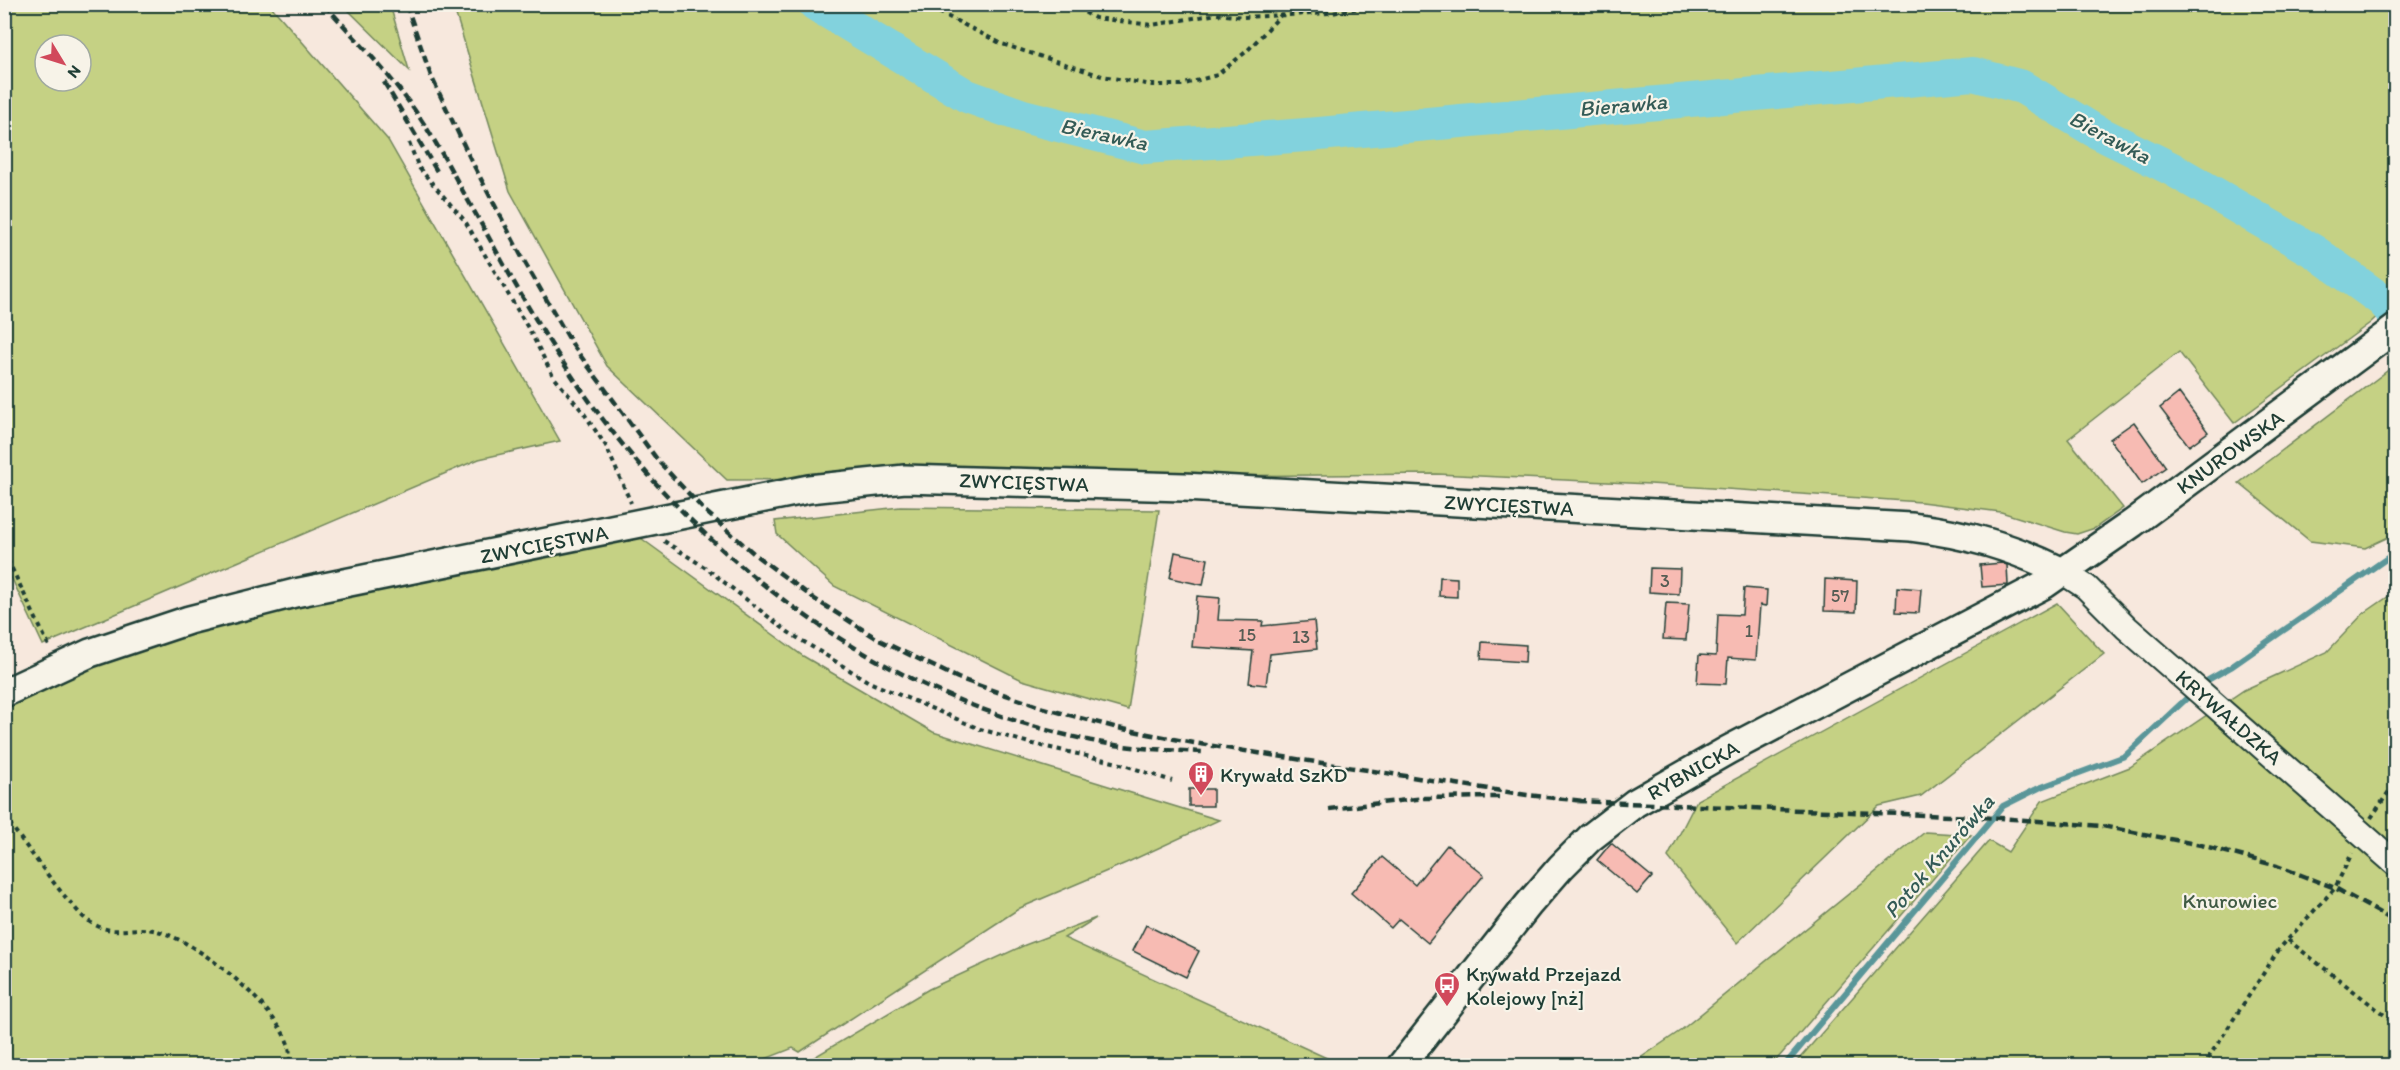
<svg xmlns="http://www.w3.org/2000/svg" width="2400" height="1070" viewBox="0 0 2400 1070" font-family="Itim,sans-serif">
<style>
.green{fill:#c5d184;stroke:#72875c;stroke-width:1.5;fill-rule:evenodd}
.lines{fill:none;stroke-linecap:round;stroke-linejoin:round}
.stream{stroke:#5a9699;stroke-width:6}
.river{stroke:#82d2dd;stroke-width:34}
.building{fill:#f7bbb3;stroke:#1f3d34;stroke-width:1.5}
.tertiary-casing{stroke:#1f3d34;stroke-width:28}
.secondary-casing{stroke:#1f3d34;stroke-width:32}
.path{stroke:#1f3d34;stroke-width:4;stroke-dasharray:4.5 4.5;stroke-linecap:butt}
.tertiary{stroke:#f7f3e8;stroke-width:24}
.secondary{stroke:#f7f3e8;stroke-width:27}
.rail{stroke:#1f3d34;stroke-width:4.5;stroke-dasharray:9 4.5;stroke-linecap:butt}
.labels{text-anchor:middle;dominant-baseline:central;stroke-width:4.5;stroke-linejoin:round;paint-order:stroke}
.number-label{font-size:18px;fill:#555c54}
.street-label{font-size:21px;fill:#1f3d34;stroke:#f7f3e8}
.poi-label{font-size:21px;fill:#1f3d34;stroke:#f7f3e8;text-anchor:start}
.park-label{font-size:21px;fill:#405b44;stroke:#f7f3e8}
.water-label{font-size:22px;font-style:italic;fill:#335b56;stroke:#f7f3e8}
</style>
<rect width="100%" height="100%" fill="#f7e8dd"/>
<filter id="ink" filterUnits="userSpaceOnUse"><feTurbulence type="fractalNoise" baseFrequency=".0167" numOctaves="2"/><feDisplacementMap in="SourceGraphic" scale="12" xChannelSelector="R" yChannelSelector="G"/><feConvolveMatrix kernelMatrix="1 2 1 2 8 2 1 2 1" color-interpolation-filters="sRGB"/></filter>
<g filter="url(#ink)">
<!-- green -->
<path class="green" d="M4,5h266l118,135 172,301 -81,18 -436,186 -38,-81zM45,45h36v36h-36z
M343,5h47l19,65z
M453,5h1942v295l-25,23 -136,100 -55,-71 -111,87 55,69 -28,20 -18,6 -12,-2 -64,-20 -80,-10 -271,-18 -213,-10 -710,6 -120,-114 -97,-175z
M2395,365v169l-30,14 -55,-7 -71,-58z
M900,507l259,3 -31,200 -106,-30 -188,-94 -57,-52 -2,-13z
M638,536l165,120 130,76 286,88 -93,43 -106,45 -220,144 -7,-4 -43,17h-745l-1,-362 138,-60 232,-57z
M2395,592v473l-602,1 196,-225 19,11 34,-51 88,-34 114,-77 83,-38 36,-38z
M2057,603l47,51 -183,142 -42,10 -142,137 -69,-86 29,-57z
M1925,832l46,3 -199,230h-142l50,-34z
M1096,918l-32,20 278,127h-541l128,-76 96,-44z"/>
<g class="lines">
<!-- stream -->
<path class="stream" d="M2208,680l23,-13 165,-115
M1784,1066l219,-260 36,-18 86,-32 62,-58"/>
<!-- river -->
<path class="river" d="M815,4l152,92 56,20 122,31 174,-13 654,-60 49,13 73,44 77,38 143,83 68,49 13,15"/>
</g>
<!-- building -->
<path class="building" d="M2179,393l29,39 -19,14 -29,-38z
M2134,422l32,45 -24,17 -32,-45z
M1175,552l33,7 -5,26 -33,-7z
M2002,563l5,2 1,20 -26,2 -2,-22z
M1650,568l30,1 -1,25 -30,-2z
M1440,577l17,1v19l-18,-1z
M1825,579l32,2 -1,31 -32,-1z
M1897,587l24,2 -2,24 -23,-1z
M1744,588l23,2 -1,16 -6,-1 -4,55 -28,-2 -2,26 -29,-1 2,-28 17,1 2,-42 24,1z
M1197,596l23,2 -2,22 45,1 -1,5 52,-5 3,28 -47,5 -4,31 -17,-2 4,-32 -61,-4z
M1666,603l23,1 -3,36 -23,-1z
M1482,642l44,3 -1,17 -44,-3z
M1189,789h24v17h-24z
M1611,843l41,34 -15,17 -40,-34z
M1447,845l37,30 -56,68 -29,-24 -8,9 -40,-35 31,-36 33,28z
M1146,925l53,26 -13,26 -53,-26z"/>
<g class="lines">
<defs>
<path id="tertiary" d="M2063,572l23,15 41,41 269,236"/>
<path id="secondary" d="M4,693l86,-40 99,-33 106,-27 514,-104 96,-10 279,8 727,40c57,7 101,20 152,45
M1401,1066l127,-161 33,-38 29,-29 45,-35 93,-53 317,-166 88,-61 263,-195"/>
</defs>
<!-- tertiary casing -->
<use href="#tertiary" class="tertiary-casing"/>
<!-- secondary casing -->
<use href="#secondary" class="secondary-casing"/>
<!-- path -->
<path class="path" d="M923,4l79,40 100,32 50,9h29l36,-10 30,-24 34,-36
M1069,4l26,14 57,7 65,-11 26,3 89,-4 51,-9
M409,143l10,25 46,53 66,112 22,43 30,36 23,34 25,57
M664,541l42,27 82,64 81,50 111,47 53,15 85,19 54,18
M4,552l46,96
M4,816c21,28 41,57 64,84 6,6 12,15 19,20 25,18 41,6 66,10 42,8 124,76 136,117 1,6 1,13 1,19
M2371,818l25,-37
M2288,940l108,84
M2203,1066l77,-118 55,-60 17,-35"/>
<!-- tertiary -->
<use href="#tertiary" class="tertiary"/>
<!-- secondary -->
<use href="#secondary" class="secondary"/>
<!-- rail -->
<path class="rail" d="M324,4c29,32 59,63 84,97 22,29 39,62 57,94 34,60 66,121 105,178 120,180 300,319 513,366 39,9 81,11 121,13
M406,4l25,72 40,84 53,101 50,86 85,115 46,49 53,46 58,43 65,41 77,37 85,30 75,20 76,15 333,52 56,6
M384,82l54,91
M1577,801l423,17 102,8 99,19 76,21 58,22 61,34
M1329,809l95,-11 75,-1"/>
</g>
</g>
<!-- icons -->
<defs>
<symbol id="building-pin" viewBox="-11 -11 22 30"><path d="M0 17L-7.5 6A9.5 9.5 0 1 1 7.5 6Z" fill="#d1495b" stroke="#f7f3e8"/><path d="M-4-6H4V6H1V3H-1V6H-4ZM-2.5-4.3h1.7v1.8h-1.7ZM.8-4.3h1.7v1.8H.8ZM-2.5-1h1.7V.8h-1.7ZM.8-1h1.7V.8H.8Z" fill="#fff"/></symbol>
<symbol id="bus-pin" viewBox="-11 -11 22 30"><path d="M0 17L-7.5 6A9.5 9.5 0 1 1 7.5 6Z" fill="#d1495b" stroke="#f7f3e8"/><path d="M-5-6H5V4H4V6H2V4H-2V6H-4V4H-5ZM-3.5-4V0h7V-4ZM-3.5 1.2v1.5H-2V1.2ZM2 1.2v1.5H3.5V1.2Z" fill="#fff"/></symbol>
</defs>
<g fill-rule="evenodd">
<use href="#building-pin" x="1186" y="759" width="30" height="40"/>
<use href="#bus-pin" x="1432" y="970" width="30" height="40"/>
</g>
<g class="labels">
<!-- number labels -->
<g class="number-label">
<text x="1665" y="581">3</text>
<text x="1840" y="596">57</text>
<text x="1749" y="631">1</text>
<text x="1247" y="635">15</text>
<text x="1301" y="637">13</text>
</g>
<!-- street labels -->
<g class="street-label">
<text transform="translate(2230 452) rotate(-36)">KNUROWSKA</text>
<text transform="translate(1024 482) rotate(2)">ZWYCIĘSTWA</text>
<text transform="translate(1509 505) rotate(3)">ZWYCIĘSTWA</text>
<text transform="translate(544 544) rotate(-11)">ZWYCIĘSTWA</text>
<text transform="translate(2229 717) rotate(41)">KRYWAŁDZKA</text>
<text transform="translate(1693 770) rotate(-29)">RYBNICKA</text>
</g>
<!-- poi labels -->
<g class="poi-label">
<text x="1220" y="774">Krywałd SzKD</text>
<text x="1466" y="973">Krywałd Przejazd<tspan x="1466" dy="24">Kolejowy [nż]</tspan></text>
</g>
<!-- park labels -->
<g class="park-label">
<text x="2230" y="900">Knurowiec</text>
</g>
<!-- water labels -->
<g class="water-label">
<text transform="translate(1623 105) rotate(-5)">Bierawka</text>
<text transform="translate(1104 134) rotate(12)">Bierawka</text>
<text transform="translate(2110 137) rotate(28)">Bierawka</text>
<text transform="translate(1939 856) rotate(-49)">Potok Knurówka</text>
</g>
</g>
<!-- margin -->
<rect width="2400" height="1070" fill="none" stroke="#f7f3e8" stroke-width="24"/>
<rect x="12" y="12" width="2376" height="1046" fill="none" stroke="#1f3d34" stroke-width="2" filter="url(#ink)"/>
<!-- north arrow -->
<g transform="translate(63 63) rotate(128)"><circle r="28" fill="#f7f3e8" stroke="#a1aaa0" stroke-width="1.5"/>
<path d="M0-4.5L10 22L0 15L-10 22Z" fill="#d1495b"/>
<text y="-9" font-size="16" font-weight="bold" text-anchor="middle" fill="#1f3d34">N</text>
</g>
</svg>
